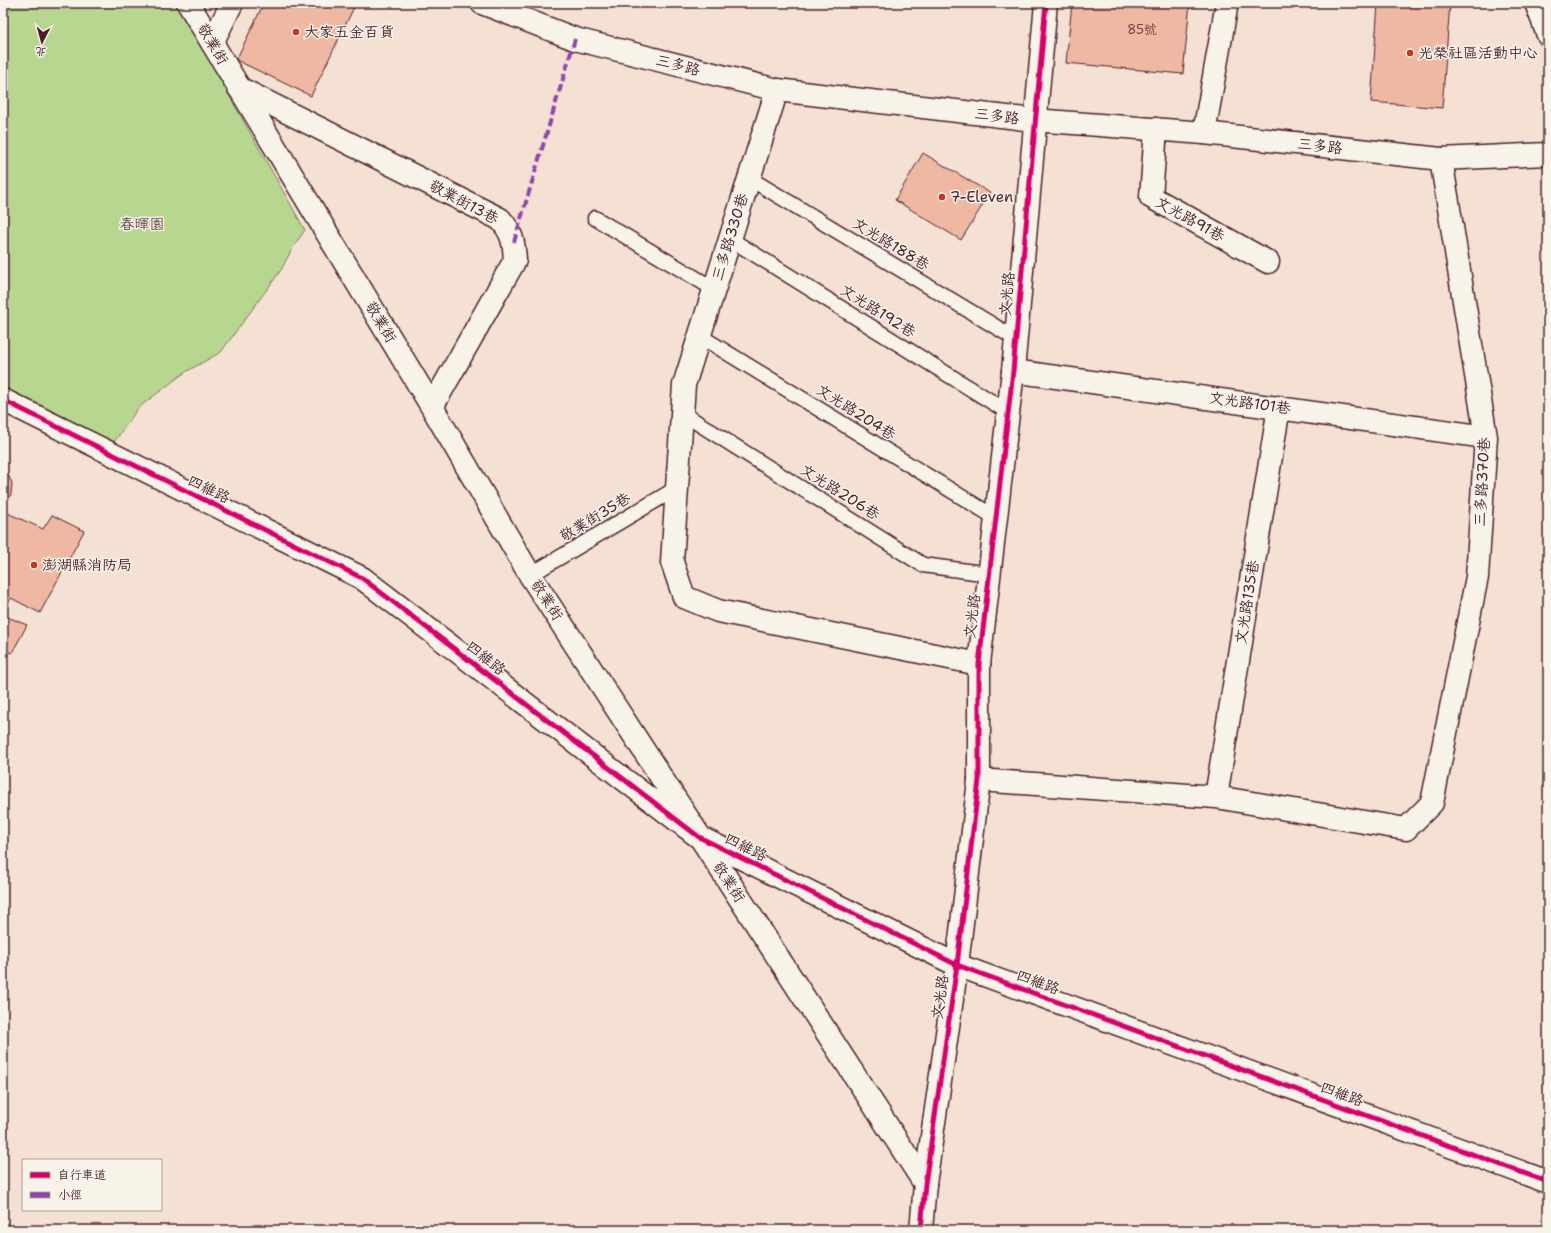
<svg xmlns="http://www.w3.org/2000/svg" width="1551" height="1233" viewBox="0 0 1551 1233" font-family="'Shantell Sans','LXGW WenKai TC',sans-serif">
<style>
.green{fill:#b7d790;stroke:#807b5e}
.building{fill:#efb8a3;stroke:#4a1f2b}
.lines{fill:none;stroke-linecap:round;stroke-linejoin:round}
.service-casing{stroke:#4a1f2b;stroke-width:17}
.minor-casing{stroke:#4a1f2b;stroke-width:25}
.tertiary-casing{stroke:#4a1f2b;stroke-width:25}
.service{stroke:#f7f3e8;stroke-width:14}
.minor{stroke:#f7f3e8;stroke-width:22}
.tertiary{stroke:#f7f3e8;stroke-width:22}
.quiet{stroke:#8e44ad;stroke-width:4;stroke-dasharray:8 4;stroke-linecap:butt}
.cycleway-casing{stroke:#f7f3e8;stroke-width:8}
.cycleway{stroke:#d6006c;stroke-width:5}
.poi-dot{fill:#c8321e;stroke:#f7f3e8;stroke-width:1.5}
.labels{text-anchor:middle;dominant-baseline:central;stroke-width:3;stroke-linejoin:round;paint-order:stroke}
.number-label{font-size:13px;fill:#734549}
.poi-label{font-size:15px;fill:#4a1f2b;stroke:#f7f3e8;text-anchor:start}
.street-label{font-size:15px;fill:#4a1f2b;stroke:#f7f3e8}
.park-label{font-size:15px;fill:#654d44;stroke:#f7f3e8}
</style>
<rect width="100%" height="100%" fill="#f5e1d3"/>
<filter id="ink" filterUnits="userSpaceOnUse"><feTurbulence type="fractalNoise" baseFrequency=".025" numOctaves="2"/><feDisplacementMap in="SourceGraphic" scale="8" xChannelSelector="R" yChannelSelector="G"/><feConvolveMatrix kernelMatrix="1 2 1 2 8 2 1 2 1" color-interpolation-filters="sRGB"/></filter>
<g filter="url(#ink)">
<!-- green -->
<path class="green" d="M3,3h174l128,227 -13,19 -11,21 -60,82 -37,21 -46,35 -26,37 -109,-55z"/>
<!-- building -->
<path class="building" d="M264,3h92l-45,93 -75,-36z
M1072,3h118l-7,71 -117,-11z
M1378,3h72l-8,105 -71,-6z
M923,153l67,40 -29,47 -66,-40z
M3,470l3,1 6,12 -1,11 -8,16z
M3,511l40,18 9,-14 32,16 -44,82 -29,-15 -8,15z
M3,615l24,10 -15,28 -9,-3z"/>
<g class="lines">
<defs>
<path id="service" d="M749,178l267,161
M595,218l119,71
M730,239l278,173
M700,336l296,182
M682,413l241,152 66,9
M530,575l147,-87"/>
<path id="minor" d="M188,3l244,404 98,168 395,609
M1536,3l12,32
M212,43l20,-40
M239,88l261,131c12,13 14,23 15,41l-83,147
M777,90l-93,295 -12,177 12,35 34,14 261,53
M1156,129l-5,68 117,65
M1204,133l23,-130
M1013,371l473,66
M3,400l359,178 337,259 258,128 591,217
M979,780l237,17 190,32 26,-26 45,-226 9,-140 -45,-278
M1216,797l63,-390"/>
<path id="tertiary" d="M482,3l93,36 202,51 257,30 170,13 237,26 107,-5
M921,1230l4,-46 32,-219 22,-185v-116l34,-293 33,-368"/>
</defs>
<!-- service casing -->
<use href="#service" class="service-casing"/>
<!-- minor casing -->
<use href="#minor" class="minor-casing"/>
<!-- tertiary casing -->
<use href="#tertiary" class="tertiary-casing"/>
<!-- service -->
<use href="#service" class="service"/>
<!-- minor -->
<use href="#minor" class="minor"/>
<!-- tertiary -->
<use href="#tertiary" class="tertiary"/>
<!-- quiet -->
<path class="quiet" d="M514,242l61,-203"/>
<defs>
<path id="cycleway" d="M3,400l359,178 337,259 258,128 591,217
M921,1230l4,-46 32,-219 22,-185v-116l34,-293 33,-368"/>
</defs>
<!-- cycleway casing -->
<use href="#cycleway" class="cycleway-casing"/>
<!-- cycleway -->
<use href="#cycleway" class="cycleway"/>
</g>
</g>
<!-- markers -->
<g class="poi-dot">
<circle cx="296" cy="32" r="4"/>
<circle cx="1410" cy="53" r="4"/>
<circle cx="942" cy="197" r="4"/>
<circle cx="34" cy="565" r="4"/>
</g>
<g class="labels">
<!-- number labels -->
<g class="number-label">
<text x="1142" y="29">85號</text>
</g>
<!-- poi labels -->
<g class="poi-label">
<text x="304" y="32">大家五金百貨</text>
<text x="1418" y="53">光榮社區活動中心</text>
<text x="950" y="197">7-Eleven</text>
<text x="42" y="565">澎湖縣消防局</text>
</g>
<!-- street labels -->
<g class="street-label">
<text transform="translate(213 44) rotate(59)">敬業街</text>
<text transform="translate(678 65) rotate(14)">三多路</text>
<text transform="translate(997 116) rotate(7)">三多路</text>
<text transform="translate(1320 146) rotate(6)">三多路</text>
<text transform="translate(464 202) rotate(28)">敬業街13巷</text>
<text transform="translate(1190 219) rotate(29)">文光路91巷</text>
<text transform="translate(730 237) rotate(-73)">三多路330巷</text>
<text transform="translate(891 244) rotate(31)">文光路188巷</text>
<text transform="translate(1007 294) rotate(-85)">文光路</text>
<text transform="translate(878 311) rotate(32)">文光路192巷</text>
<text transform="translate(381 322) rotate(59)">敬業街</text>
<text transform="translate(1250 403) rotate(8)">文光路101巷</text>
<text transform="translate(856 412) rotate(32)">文光路204巷</text>
<text transform="translate(1482 482) rotate(-87)">三多路370巷</text>
<text transform="translate(209 489) rotate(26)">四維路</text>
<text transform="translate(840 492) rotate(32)">文光路206巷</text>
<text transform="translate(595 517) rotate(-31)">敬業街35巷</text>
<text transform="translate(547 600) rotate(57)">敬業街</text>
<text transform="translate(1247 602) rotate(-81)">文光路135巷</text>
<text transform="translate(972 616) rotate(-83)">文光路</text>
<text transform="translate(486 658) rotate(38)">四維路</text>
<text transform="translate(746 847) rotate(26)">四維路</text>
<text transform="translate(729 882) rotate(57)">敬業街</text>
<text transform="translate(1038 982) rotate(20)">四維路</text>
<text transform="translate(940 997) rotate(-82)">文光路</text>
<text transform="translate(1342 1094) rotate(20)">四維路</text>
</g>
<!-- park labels -->
<g class="park-label">
<text x="142" y="224">春暉園</text>
</g>
</g>
<!-- margin -->
<rect width="1551" height="1233" fill="none" stroke="#f7f3e8" stroke-width="16"/>
<rect x="8" y="8" width="1535" height="1217" fill="none" stroke="#4a1f2b" stroke-width="1.5" filter="url(#ink)"/>
<!-- legend -->
<rect x="22" y="1159" width="140" height="52" fill="#f7f3e8" stroke="#b29e9c"/>
<rect x="30" y="1172" width="20" height="6" fill="#d6006c" stroke="#b29e9c"/>
<text x="58" y="1179" font-size="12" fill="#4a1f2b">自行車道</text>
<rect x="30" y="1192" width="20" height="6" fill="#8e44ad" stroke="#b29e9c"/>
<text x="58" y="1199" font-size="12" fill="#4a1f2b">小徑</text>
<!-- north arrow -->
<g transform="translate(42 42) rotate(186)" stroke="#f7f3e8" stroke-width="3" paint-order="stroke">
<path d="M0-3L7 15L0 10L-7 15Z" fill="#4a1f2b"/>
<text y="-6" font-size="11" font-weight="bold" text-anchor="middle" fill="#4a1f2b">北</text>
</g>
</svg>
